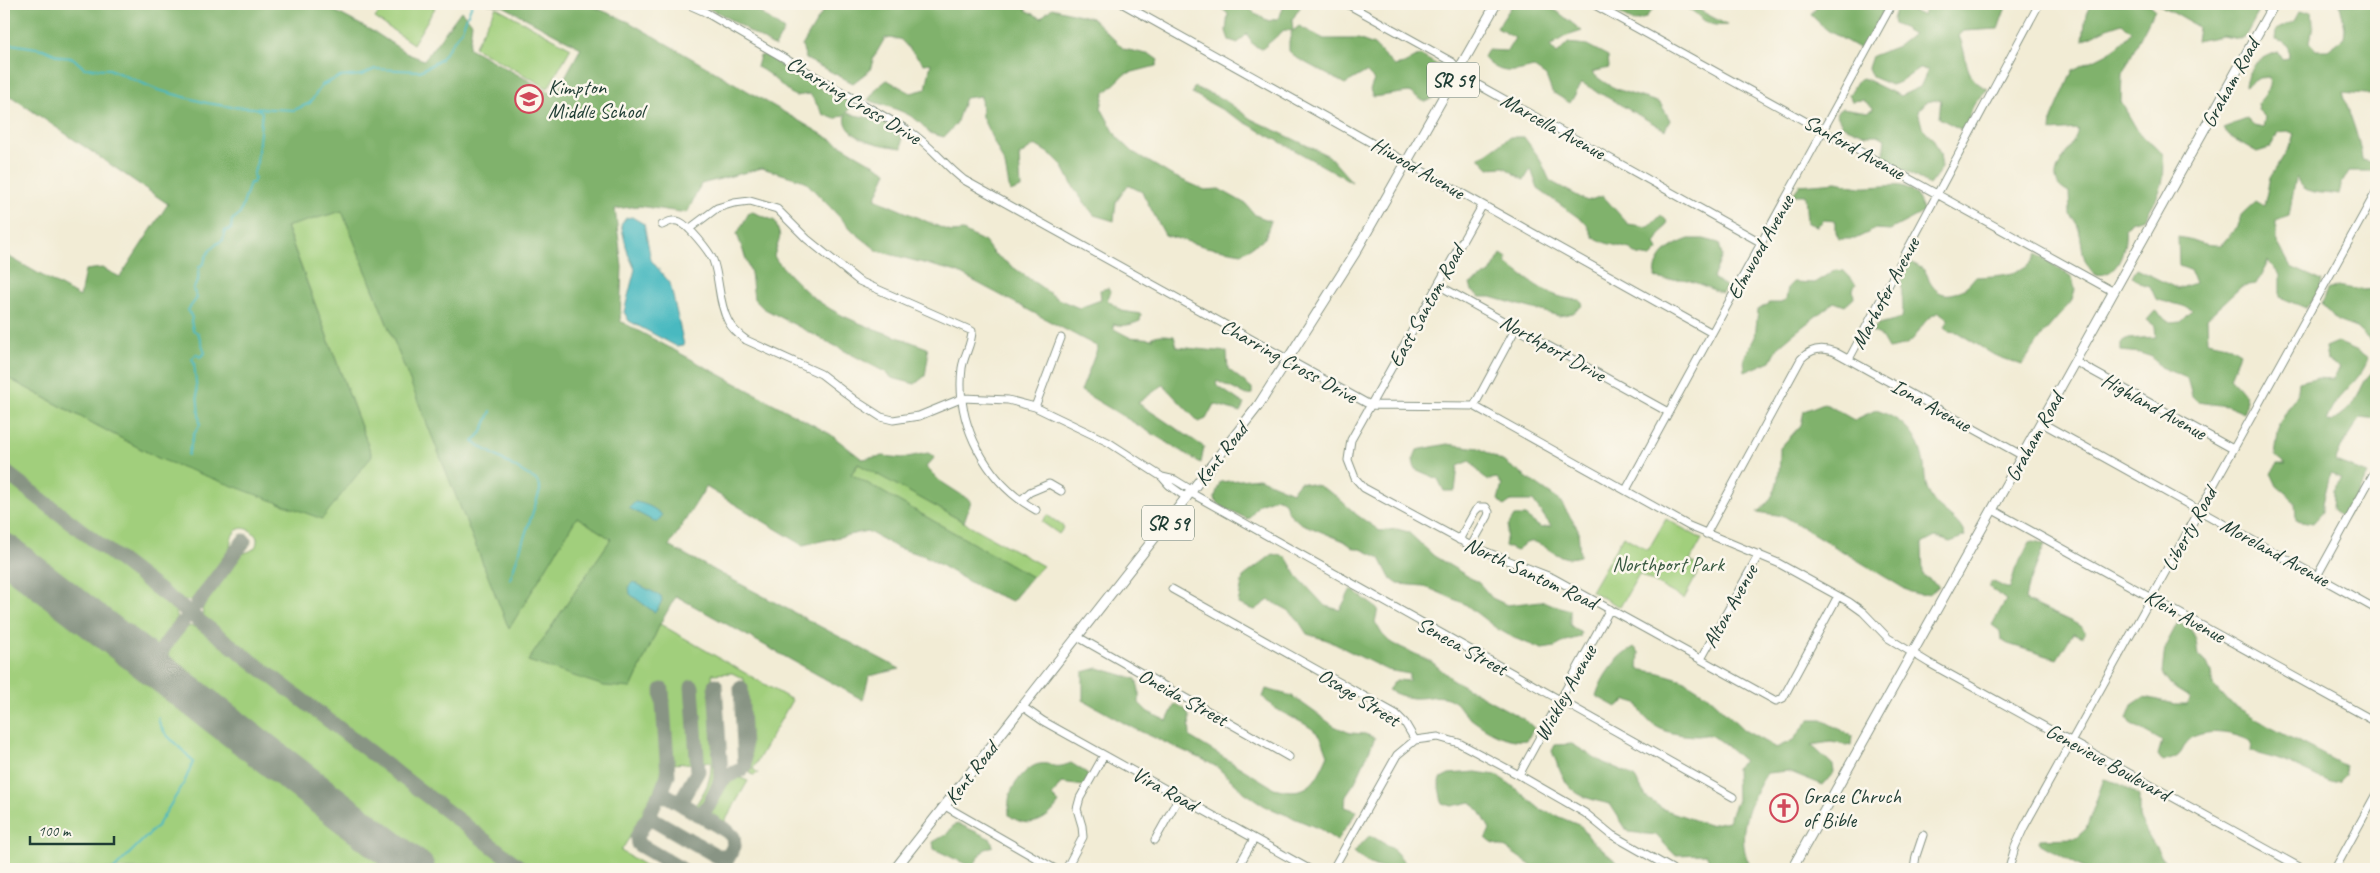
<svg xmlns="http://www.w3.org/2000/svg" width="2380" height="873" viewBox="0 0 2380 873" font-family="Caveat,sans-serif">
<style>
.green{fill:#a1cf7c;stroke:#608658}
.forest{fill:#80b26c;stroke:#507850}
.water{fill:#4ab9c0;stroke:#347b7a}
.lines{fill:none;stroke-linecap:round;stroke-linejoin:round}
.stream{stroke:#4ab9c0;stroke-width:2}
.taxiway{stroke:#889484;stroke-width:15}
.runway{stroke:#889484;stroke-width:38}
.minor-casing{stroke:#889484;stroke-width:9}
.major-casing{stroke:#889484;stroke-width:11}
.minor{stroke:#fff;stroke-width:7}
.major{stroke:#fff;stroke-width:9}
.labels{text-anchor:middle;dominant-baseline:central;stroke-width:5;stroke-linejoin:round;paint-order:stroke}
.shield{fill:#fbf7ec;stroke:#61756b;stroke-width:1}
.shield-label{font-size:20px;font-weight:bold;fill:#1f3d34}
.street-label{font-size:21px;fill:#1f3d34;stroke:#fbf7ec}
.poi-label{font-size:21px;fill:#1f3d34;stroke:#fbf7ec;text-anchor:start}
.park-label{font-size:21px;fill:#395a42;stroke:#fbf7ec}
</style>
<rect width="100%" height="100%" fill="#fbf7ec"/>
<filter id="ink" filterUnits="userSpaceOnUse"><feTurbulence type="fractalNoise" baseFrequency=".02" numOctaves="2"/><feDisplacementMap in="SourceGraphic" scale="10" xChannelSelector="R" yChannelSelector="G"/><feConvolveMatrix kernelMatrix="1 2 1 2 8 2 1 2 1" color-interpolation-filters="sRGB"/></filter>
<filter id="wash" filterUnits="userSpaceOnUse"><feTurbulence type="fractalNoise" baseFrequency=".0096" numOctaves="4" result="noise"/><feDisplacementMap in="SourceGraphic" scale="20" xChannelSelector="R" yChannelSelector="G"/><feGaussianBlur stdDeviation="1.12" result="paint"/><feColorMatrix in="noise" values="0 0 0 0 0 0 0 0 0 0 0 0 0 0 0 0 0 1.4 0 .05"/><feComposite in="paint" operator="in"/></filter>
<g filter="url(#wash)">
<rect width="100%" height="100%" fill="#f2ecd5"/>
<!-- green -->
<path class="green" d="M385,4h41l9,4 -22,36 -38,-26z
M496,7l75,41 -23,40 -74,-41z
M342,211l167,417 68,-111 34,22 -83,122 103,27 29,-64 132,76 -39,69 5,4 -4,2 -4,-1v-7l-6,-88 -12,-6 -20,1 6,102 -19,32 -4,-2c10,-15 17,-26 16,-44l-12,1 -5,-77h-5l4,77 -23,1 -5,-76h-6l5,84 -28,55 -15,24 30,18h-121l-322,-247 -5,-7 -1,-7c4,-10 29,-46 37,-52 9,-6 19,-4 18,-18 -4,-8 -15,-14 -22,-6 -6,6 -3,13 -6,19 -5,12 -28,43 -39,50l-9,-1 -177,-135v-89l156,83 212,-3 -86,-230z
M859,464l184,102 -11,11 -181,-103z
M4,478l171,132c6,12 -12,35 -23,39l-12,-2 -136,-105z
M1047,515l17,12 -5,7 -17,-12z
M1666,519l36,20 -12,22 11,6 -17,32 -45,-25 -19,33 -29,-16 32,-55 25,14z
M4,562l399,307h-399z
M190,626l9,1 314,242h-83l-263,-202 -2,-13 18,-24z
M736,776l12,5 -24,42 -14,-9v-3l16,-28z"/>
<!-- forest -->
<path class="forest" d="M13,4h308l55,29 32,21 16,6 37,-49 11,12 -3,25 86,47 26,-47 -78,-42 -15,-2h99l42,18 258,150 -12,27 76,33 12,-1 22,11 8,11 65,46 21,9 22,-8 -1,-10 8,-2 3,4 -4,8 15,11 19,3 -1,7c-10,4 -16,6 -27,3l1,5 15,8 25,2 -2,-2c8,-3 14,-2 22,-1l3,11 50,5 1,17 24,19v6l-6,1 -29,-14 -1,4 28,19 -4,8 -26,-8 -8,15 -7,3 -36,-37 -25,18 66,44 -3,16 -120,-72 17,-44 -141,-75 -79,-21 -24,-19 -49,-51 -43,-13 -61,16 -14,29 -48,-7 -24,3 7,58 -2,54 210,113 32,25 21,-3 19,2 26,-5 7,4 -9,10 14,14 31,20 -7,21 -106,-58 -7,10 181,103 -20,24 -34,-14 -53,-31 -27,-8 -31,-17 -64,14 -97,-58 -37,59 231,123 -31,7 -6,24 -187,-104 -16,28 -29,64 -27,-2 -76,-25 83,-122 -34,-22 -68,112 -167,-418 -56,16 86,229 -50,63 -162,-60 -156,-83v-122l76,43 5,-27 17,-2 18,9 48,-73 -156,-107h-8v-77z
M699,4h49l36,26 -9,17 -54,-33z
M824,4h203l-1,6 15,8 11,-10 40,10 32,31 27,6 7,5 -2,6 -31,8 -21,20 -3,14 16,29 16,15 38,23 34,15 14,-1 27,15 9,11 16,6 -6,17 -23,15 -36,-6 -41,-12 -23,-43 -14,-7 -12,17 -2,19 -20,-6 -19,-25 -13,-25 -9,-9 -18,-11 -16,11 2,32 -11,4 -5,-27 -23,-48 -1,-21 -16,2 -9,26 -12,13 -15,-4c-14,-21 -38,-25 -61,-33l10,-13 9,-7 24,13 15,-4 5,-26 -7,1 -24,-25 -15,-1 -11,19 -4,13 -17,13 -47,-24 -4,-13 22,-37z
M1217,4h30l8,10 14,7 10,-3 6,-14h17l-10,16 1,11 6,-5 25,13h34l16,6 20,21 10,-2 16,-9 26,15 -13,28 -8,4 -16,-10 -36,5 -3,-7 4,-10 -8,-8 -21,12 -50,-27 -6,-6v-10l3,-10 -8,-1 -22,19 -9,-4 -6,-11 -9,9 -9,-3 -3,-9 2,-17z
M1513,4h30l15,8 24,19 -18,6 -14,9 7,8 11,-11 19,2 21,11 1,12 -17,4c17,19 45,23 68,31l10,17 -5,10 -83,-47 -12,20 -18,-11 -6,-16 -13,-9c-21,6 -34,8 -50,-10l4,-7 20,1 8,-13 -18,-10z
M1617,4h71l39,21c-26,3 -25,-12 -43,-18 -8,-3 -20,-1 -28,-1l-11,12 -12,4 -18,-12z
M1818,4h68l1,1 -25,45 -35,-20 -16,-15z
M1898,4l25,12 3,-10 -4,-2h85l-9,25 -34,2 -5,5c10,22 3,42 29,53 -15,15 -19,18 -18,39l-8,2 -23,-12 2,-19 -15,3 -8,9 4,16 11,12 7,15 2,14 -13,17 -46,-28 2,-18 -7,-4h-12l-24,-10 -6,-12 6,-5 25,4 7,-4 -11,-8 -11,1 -3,-6 9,-15 5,-2 37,18 20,-9 8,-17 -9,-1 -19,13 -9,3 -19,-8 -4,-9 4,-12 26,-10 15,-12 -19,-11 -1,-4z
M2091,4h58l6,5 -33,65 -1,28 18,31 24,21c3,31 -3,38 -18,64l-12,3 -8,6c2,18 -5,53 -31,47 -3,-4 -7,-9 -9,-14 -5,-14 -2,-34 -15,-45l-1,-22c-32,-16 4,-39 9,-64l-27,2 1,-13 21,-48c20,-11 46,-18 58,-38l-9,-9 -12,4 -27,13 3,-26z
M2158,4h105l-17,31 -6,4 -18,-3 -26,5 2,-14z
M2340,4h36v91l-33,-3c6,23 17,45 19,68l14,3v8h-27l-8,14 -2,10c-19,-4 -34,2 -43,-18l-7,39 -13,5v19l15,27 31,14 -2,8 -14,19 -26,-11v-22l-12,-14 -12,23 -14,2 -35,32 1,23 19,4 13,8 -10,25c10,11 21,19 14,35l-17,-7 -29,-4 -6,-6 -5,-18 -27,-11 -8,-10 -12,-4 -19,-2v-8l7,-4 28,-2 -1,-11 -8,-6 8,-9 16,12 9,-1 12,-12c-12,-7 -23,-6 -36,-11l-6,-13 -11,-3 -7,-7 5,-7 41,20 17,-6 -5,-13 -11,-4 -1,-29c17,2 24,9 43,8l17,-19 3,-11 15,-14 8,5 6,-28 23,-37 2,-7 -7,-3 -10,1 -8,16 -13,4 -28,-16 -6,-8 24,-9 7,7 9,2 2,-11 -7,-7 -1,-6c8,-8 14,-16 12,-27l-10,1 -14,9c1,-19 16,-30 33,-35l4,7 7,-1 -1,-12 -5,-4 -8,-2 1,-10 18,-9 5,-9 13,-1 1,13 -3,19 6,7h12l16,-12 1,-10z
M764,55l24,9 27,21 15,9 15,3 7,6 -5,10c23,7 39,2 55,25v10c-16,-2 -62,-8 -56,-34l-11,5 -12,-5 -13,-20 -15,2c-14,-9 -23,-22 -38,-29l3,-11z
M1194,87l29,12 28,20 78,37 23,26 -160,-89z
M1510,137h14l16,22 10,22 37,20 16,-5 25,28 21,3 12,-12 7,7 -13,21 3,7 -7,7 -13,-2 -8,-6 -24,-6 -13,-6 -7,-14 -48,-34 -7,-20 -7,11 -20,-13 -15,1 -10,-11 7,-3z
M1837,182c10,2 21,6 31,5 29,-1 45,-9 56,25l-34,18 -14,-1 -21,10h-16l-3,-7v-11l-12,-1 -7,6 -10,-3 -2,-28h-13l8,-10z
M750,211l25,10 5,15 -6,20 3,5c11,12 28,31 41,40 32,23 72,32 109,47l1,9 -3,19 -10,8 -23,-6 -7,-6 -122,-64 -9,-9 -3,-26 -14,-39z
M1689,239h15l15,4 3,13 -9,22 14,9 -5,6c-12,-4 -23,-10 -35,-13 -12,-3 -21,3 -32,-3 1,-23 15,-31 34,-38z
M1501,254l6,4 -1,5c24,18 43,36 74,37l3,5 -10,8 -14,3 -68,-19h-11l-8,-6 -2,-7 20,-11z
M2037,254l35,23 3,13 -4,12 -27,31 -22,32 -28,-10 -37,-23 -8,-1 -5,-4 4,-8 -9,-7c-28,13 -13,32 -51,37l-8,-14 -9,-4 8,-7 23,-6c4,-25 -8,-30 9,-56 4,3 10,5 13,8 4,4 4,10 7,14 13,20 34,7 44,-7 20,-1 54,-1 62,-23z
M1836,270l8,1 12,13 -3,5 1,9 -9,8 -11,-4 -42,33 -14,12 -7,14 -26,11 -1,-14 11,-21 3,-27 11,-7h12l5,-4 2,-12 5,-5 22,1z
M2337,286l25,4 14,-1v57l-20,-18 -19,-7 -15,-18 6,-13z
M2337,342l19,8 12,9c-8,25 -36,37 -41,61l4,3c7,-6 17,-12 22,-19 8,-11 10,-28 23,-34v49l-15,-2 -19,29 -7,16 33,12 -24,46 -12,-10 1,-20 9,-12 -12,-4 -7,28v10l-10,11 -17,-3 -1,-19 -18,-15 -6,-13 7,-9h8l-11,-9 4,-30 19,-34 1,-9 16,-4 18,1 7,-12 -13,-7 -2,-13z
M1824,403l30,17 22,-10c27,9 44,26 48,55 1,10 1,21 6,30 8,17 30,23 35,41l-15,6 -15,-5 -13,7 1,31 16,11c-10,10 -15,10 -29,6l-126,-76 -27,-4c22,-14 23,-40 23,-64l21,-23 3,-14z
M1447,444l32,4 27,15 54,38 18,28 2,27c-5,1 -11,3 -16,1 -21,-6 -28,-27 -48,-6l-11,-5 3,-20 6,-10h11l16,12 10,-2 -18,-25h-22l-7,5 -6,-6 4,-15 -5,-7 -11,2 -16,-19 -12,5 -3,25h-11l-6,-12 -23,-10 -2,-9 4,-10z
M1259,478l33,14 8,-10 19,4 17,10 21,19 23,16 17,-2 11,3 26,24 45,27 13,15 15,7 34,-4 29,9v15l11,8 -1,4 -14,4 -11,6 -13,2 -28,-11 -18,-10 -31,-24 -41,-18 -26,-2 -8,-6 -10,-20 -19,-9h-6l-11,-8 -44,-18 -12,-11 -3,-10 -9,-4 -17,6 -11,15 -26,-12 -8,-8 6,-17z
M2034,541l11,3 -18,45 -2,11 56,26 4,6 -3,5 -9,-4 -16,26 -49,-15 -7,-4 -1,-9 -8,-6 14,-25 -17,-13 3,-6 14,7h4l5,-18 15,-28z
M1273,554l13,3 11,19 28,30 15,4 11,-21 27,20 -3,13 7,12 8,8 42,20 21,18 72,40 9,8 -7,12c-22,3 -45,-12 -62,-26 -4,-4 -6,-9 -10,-12 -14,-10 -27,-3 -42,-4 -9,-1 -17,-4 -25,-8l8,-10 13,1v-7l-22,-4 -60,-30 -20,-6 -11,-17 -8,-7 -19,-10 -14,10 -17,-6 5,-27z
M2178,622l13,8 5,10 2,16 9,7 4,9 2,13 14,16 41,25 77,40 1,9 -6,6 -9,2 -47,-22 -33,-9 1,-10c-15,-9 -48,-15 -63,-2 -5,4 -6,12 -11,16 -4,3 -10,4 -15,6l-5,-7 4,-14 -32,-18 -3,-5 5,-13 12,-8 31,7h12l3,-6 -19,-12 -9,-12 3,-27z
M1634,647l5,5 -1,17 22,4 23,7 25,16 36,34 32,18 17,-8 16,-20h13l30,16 -1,10 -20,-4 -20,3 22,20 1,7 -11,13 -35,-14 -21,2c-18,28 -34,65 -15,96h-38l-8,-15 -31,1 -19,-20 -28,-3 -18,-28c-41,-9 -43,-15 -58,-53l3,-6 17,-1 32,19 22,9 9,6 12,20 16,11 46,16 19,-4 9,-21 -1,-32 8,-7c-11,-9 -22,-22 -35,-26 -3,-1 -8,1 -11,1 -28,-1 -51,-7 -61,-33l-10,-3 -11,7 -20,-11c6,-20 19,-38 38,-49z
M1098,668l38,11 3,11v13l9,9 19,9 8,-17 9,4 5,8 1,21 84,51c34,9 41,-4 54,-33 -3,-7 -5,-16 -10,-21 -16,-16 -41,-19 -55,-37l3,-8 26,7 42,30 16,7 15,1 10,4 -20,44 -9,13 -1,12 12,4 -20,30 -17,-12 -55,-23 -21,-14 -27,-25 -15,-8 -69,-31 -50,-28v-28z
M1071,763l16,10 1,5 -4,8 -23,-3 -9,13 7,7c-12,19 -32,27 -50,12 0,-6 -1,-14 1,-20 3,-11 18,-30 30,-31 14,-2 11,7 31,-1z
M1476,772l20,3 14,9 30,25 41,17 10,14 34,29h-51l-24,-6 -7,6h-7l-30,-21 -14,-5 -6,-5 4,-9 -9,-16 -10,-11 -19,4 -10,-3 -3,-16 2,-9 8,-4z
M2104,779l14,4 21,13v22l11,21 13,20 16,10h-94l-46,-26 1,-4 36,-1 10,-9z
M959,824l32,15 2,7 -9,4 -12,17 -38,-18 -1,-7 14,-8 7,-9z
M1370,835l23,14 18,20c-26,0 -36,2 -57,-17z"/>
<!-- water -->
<path class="water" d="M632,217l12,7 7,36 19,23 14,62 -8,1 -47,-25 -5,-9 11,-43 -7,-15 -7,-29 5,-7z
M635,502c9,1 20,6 27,13l-4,7h-3l-26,-14z
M633,582l28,14 1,5 -5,9 -3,2 -24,-18 -1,-8z"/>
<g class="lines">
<!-- stream -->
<path class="stream" d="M4,43l39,6 18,8 12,1 11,10 25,1 49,21 49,13 25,4 62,3 16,-7 12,-18 17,-8 23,-2 13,-6 45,2 20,-11 22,-31 10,-25
M491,411l-9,21 -9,10 63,38 4,6v5l-30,88
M188,455l6,-21 6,-9 -6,-63 -2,-3 4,-5 4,3 5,-4 -7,-20 -5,-3 -2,-9 1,-3 -4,-8 9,-12 -4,-9 5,-8 1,-14 5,-4c2,-11 11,-19 19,-23l2,-9 6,-2 1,-9 8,-6 10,-31h3l2,-5 -2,-2 4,-14 5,-50 -5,-3
M114,869l44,-44 26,-42 9,-21c-10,-15 -32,-26 -35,-44"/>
<!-- taxiway -->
<path class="taxiway" d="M4,471l518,398
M197,604l47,-63
M130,649c11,8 20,10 31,2
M165,676c-16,-19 5,-37 17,-53
M715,685l6,90 -1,9
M662,690l6,85 -6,15 4,5 61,36 6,6 1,9 -12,23
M666,795l-8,2 -8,15 3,7 64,37h8l6,-3
M684,806l-2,-7 16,-28 -6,-84
M697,814c11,-1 18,-22 23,-31 8,-12 18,-8 25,-17l-4,-78
M653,819l-8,2 -8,16 1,7 43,25"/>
<!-- runway -->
<path class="runway" d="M4,552l412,317"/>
</g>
</g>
<g filter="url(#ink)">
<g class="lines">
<defs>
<path id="minor" d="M687,4l18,8 204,119c22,14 35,34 55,49l406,225 104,1 215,120 89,37 71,39 14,10 25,26 41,25 374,206
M1123,4l589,329
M1347,4l105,58 13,15 8,5 289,161
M1593,4l521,288
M1482,206l-131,234 -3,20 7,18 9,10 107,58 82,32 223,123 7,-3 55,-102
M662,225c6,-3 12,-6 18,-3 9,4 29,29 33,38 7,19 5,42 15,61 4,8 11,14 18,19l75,34 35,27 25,16 12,3 26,-4 44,-18 45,2 27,7 73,35 54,35 7,8 18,13
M689,229l28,-21 17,-5 16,-2 27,8 30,30 52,42 113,50c0,13 -8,24 -10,37 -7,56 25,115 74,142
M1438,285l230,127
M1849,359l190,-355
M2076,362l157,87
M1474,406l42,-78
M1035,407l26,-69
M2042,423l334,186
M1162,477l13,3 18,11
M1626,490l266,-486
M1191,493l542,304
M1021,500l9,-8 19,-8 12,7
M1993,510l383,212
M1706,534l95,-175c10,-11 21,-12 34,-7l188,104
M1459,540l16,-29 4,-4h7l3,5 -1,4 -17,30
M2317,576l59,-107
M1172,589l224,125 9,9 10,17
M1078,637l211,120
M1701,659l58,-105
M1023,707l20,14 266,148
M1519,775l91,-166
M945,806l110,63
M1155,840l24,-43
M1066,869l17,-32 -1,-11 -5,-17 3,-11 24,-43
M1237,869l17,-30
M1333,869l64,-114 18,-15 23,-3 21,6 60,32 66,38 27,22 60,34
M1914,869l2,-13 7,-21
M2009,869l6,-22 9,-20 352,-635
M2335,869l41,-75"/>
<path id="major" d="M895,869l363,-463 97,-153 141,-249
M1792,869l482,-865"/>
</defs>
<!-- minor casing -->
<use href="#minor" class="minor-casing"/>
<!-- major casing -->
<use href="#major" class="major-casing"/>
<!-- minor -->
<use href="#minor" class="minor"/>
<!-- major -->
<use href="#major" class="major"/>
</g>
</g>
<!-- icons -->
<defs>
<symbol id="school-ring" viewBox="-11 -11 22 22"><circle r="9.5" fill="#fbf7ec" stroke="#d1495b" stroke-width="1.5"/><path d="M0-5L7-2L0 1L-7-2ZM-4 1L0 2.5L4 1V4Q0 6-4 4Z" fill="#d1495b"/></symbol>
<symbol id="church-ring" viewBox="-11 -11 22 22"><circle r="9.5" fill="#fbf7ec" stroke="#d1495b" stroke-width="1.5"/><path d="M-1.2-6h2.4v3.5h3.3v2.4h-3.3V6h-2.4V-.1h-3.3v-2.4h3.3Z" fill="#d1495b"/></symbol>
</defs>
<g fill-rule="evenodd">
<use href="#school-ring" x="513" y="83" width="32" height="32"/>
<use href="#church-ring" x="1768" y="792" width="32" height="32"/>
</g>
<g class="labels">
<!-- shield labels -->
<g class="shield">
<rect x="1427" y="62.5" width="52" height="35" rx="4"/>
<rect x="1142" y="505.5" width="52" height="35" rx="4"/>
</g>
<g class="shield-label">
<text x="1453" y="80">SR 59</text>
<text x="1168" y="523">SR 59</text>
</g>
<!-- street labels -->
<g class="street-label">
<text transform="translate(2230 83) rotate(-61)">Graham Road</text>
<text transform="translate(854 100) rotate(31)">Charring Cross Drive</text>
<text transform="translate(1553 126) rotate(29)">Marcella Avenue</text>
<text transform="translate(1854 147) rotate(29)">Sanford Avenue</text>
<text transform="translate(1418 168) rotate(30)">Hiwood Avenue</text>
<text transform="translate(1760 247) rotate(-61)">Elmwood Avenue</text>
<text transform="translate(1885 293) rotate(-62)">Marhofer Avenue</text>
<text transform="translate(1426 306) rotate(-61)">East Santom Road</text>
<text transform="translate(1553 348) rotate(29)">Northport Drive</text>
<text transform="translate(1289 361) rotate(29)">Charring Cross Drive</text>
<text transform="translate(1931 405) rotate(29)">Iona Avenue</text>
<text transform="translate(2154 406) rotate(29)">Highland Avenue</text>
<text transform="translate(2034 437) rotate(-61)">Graham Road</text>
<text transform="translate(1221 454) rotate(-52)">Kent Road</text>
<text transform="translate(2189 529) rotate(-61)">Liberty Road</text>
<text transform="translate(2275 552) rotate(29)">Moreland Avenue</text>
<text transform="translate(1531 573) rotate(25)">North Santom Road</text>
<text transform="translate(1730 606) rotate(-61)">Alton Avenue</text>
<text transform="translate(2185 616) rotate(29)">Klein Avenue</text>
<text transform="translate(1462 646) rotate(29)">Seneca Street</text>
<text transform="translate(1565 693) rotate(-61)">Wickley Avenue</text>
<text transform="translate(1183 697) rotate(29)">Oneida Street</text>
<text transform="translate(1359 697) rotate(32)">Osage Street</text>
<text transform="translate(2108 762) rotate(29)">Genevieve Boulevard</text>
<text transform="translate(971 773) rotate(-52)">Kent Road</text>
<text transform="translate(1165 789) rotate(29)">Vira Road</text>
</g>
<!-- poi labels -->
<g class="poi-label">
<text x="548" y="87">Kimpton<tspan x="548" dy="24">Middle School</tspan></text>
<text x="1803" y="796">Grace Chruch<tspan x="1803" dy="24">of Bible</tspan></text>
</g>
<!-- park labels -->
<g class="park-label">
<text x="1668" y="564">Northport Park</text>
</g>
</g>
<!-- margin -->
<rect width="2380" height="873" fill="none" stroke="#fbf7ec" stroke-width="20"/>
<!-- scale -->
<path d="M30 836v8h84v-8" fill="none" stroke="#1f3d34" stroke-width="2.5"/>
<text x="38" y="836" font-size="15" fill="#1f3d34" stroke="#fbf7ec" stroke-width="4" paint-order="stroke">100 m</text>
</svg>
